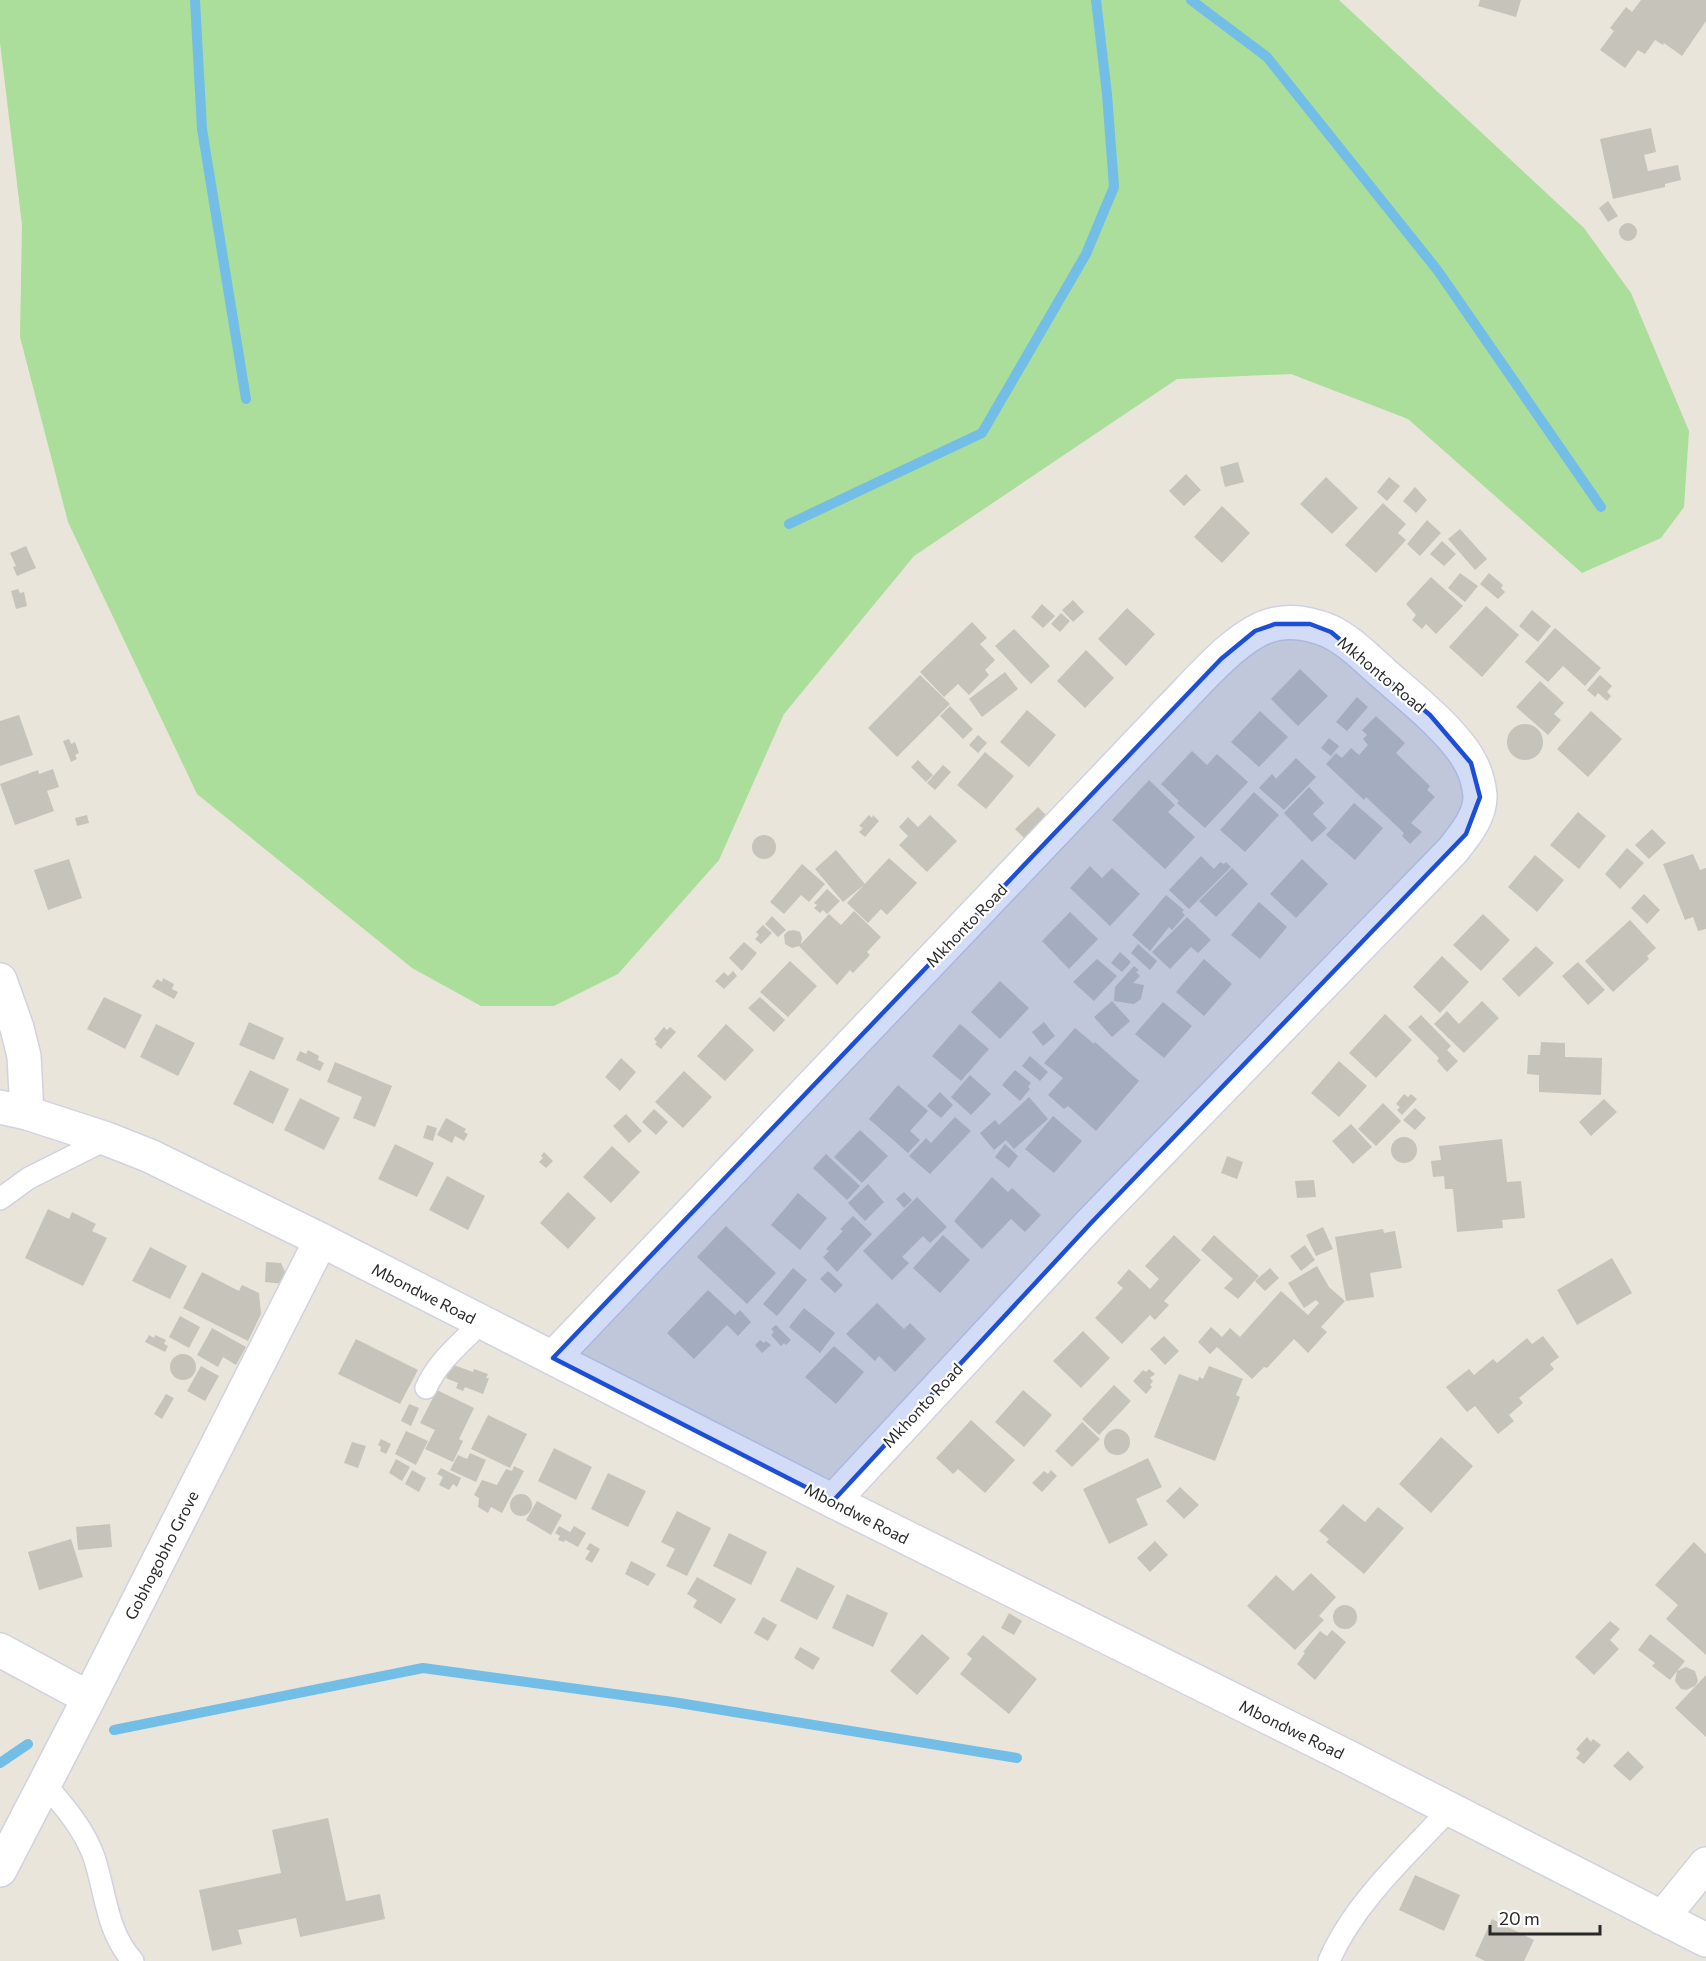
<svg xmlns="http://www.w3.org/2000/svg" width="1706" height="1961" viewBox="0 0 1706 1961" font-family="Commissioner,sans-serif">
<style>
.green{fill:#abde9a}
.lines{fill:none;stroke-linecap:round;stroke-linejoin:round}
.stream{stroke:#73bee7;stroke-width:10}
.building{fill:#c6c3ba}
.lane-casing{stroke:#d0d2e1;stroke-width:24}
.street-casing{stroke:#d0d2e1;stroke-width:36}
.secondary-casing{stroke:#d0d2e1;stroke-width:36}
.lane{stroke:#fff;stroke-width:21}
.street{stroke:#fff;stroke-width:33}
.secondary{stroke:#fff;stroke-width:33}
.marked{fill:#1d4ed8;fill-opacity:0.2;stroke:#1d4ed8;stroke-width:4.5;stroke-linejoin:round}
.labels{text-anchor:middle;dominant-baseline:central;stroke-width:4.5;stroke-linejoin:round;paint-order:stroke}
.street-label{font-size:16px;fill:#292929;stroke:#fff}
</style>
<rect width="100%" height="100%" fill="#eae5db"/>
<!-- green -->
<path class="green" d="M0,0h1339l245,228 47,65 58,138 -5,76 -23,31 -79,35 -174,-154 -117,-45 -114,5 -263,177 -130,158 -65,146 -101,114 -64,32h-73l-69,-38 -215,-174 -129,-272 -48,-185 2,-112 -22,-182z"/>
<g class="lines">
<!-- stream -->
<path class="stream" d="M195,0l7,129 44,270
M1191,0l76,57 171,214 163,236
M789,524l193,-91 104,-179 28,-67 -7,-93 -11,-94
M114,1730l309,-62 250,34 344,56
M0,1763l28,-19"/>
</g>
<!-- building -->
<path class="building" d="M1480,0h41l-5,17 -38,-11z
M1641,0h65v21l-24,35 -18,-13 -1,2 -8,-5 -10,14 -7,-4 -13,18 -25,-18 14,-19 -4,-3 16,-21 6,5z
M1651,128l5,24 -12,3 4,16 30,-6 3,15 -16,4v3l-52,12 -13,-60z
M1608,201l10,15 -10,6 -9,-14z
M1619 232a9 9 0 1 1 18 0a9 9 0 1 1-18 0Z
M1238,462l6,20 -19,5 -5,-20z
M1186,474l15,16 -17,16 -15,-15z
M1326,477l32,31 -26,26 -32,-30z
M1389,477l11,9 -13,15 -10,-9z
M1415,487l12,13 -11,13 -13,-12z
M1383,503l23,21 -8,9 8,7 -30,33 -31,-28z
M1222,506l28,27 -28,30 -28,-26z
M1427,520l14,13 -21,23 -13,-12z
M1460,529l27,30 -12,11 -27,-31z
M1442,541l14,13 -12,12 -14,-12z
M26,546l10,22 -19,8 -4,-9 3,-1 -6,-13z
M1460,573l18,13 -13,16 -17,-14z
M1489,573l14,12 -2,3 4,4 -7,7 -18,-15z
M1431,577l32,29 -27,28 -10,-10 -4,5 -10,-9 4,-5 -10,-11z
M18,589l2,4 4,-1 3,14 -11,3 -5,-18z
M1073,600l11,12 -11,10 -11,-12z
M1042,604l13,12 -12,12 -12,-11z
M1486,606l33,29 -37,42 -33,-30z
M1127,608l28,26 -29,32 -28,-27z
M1532,610l19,16 -13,16 -19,-16z
M1061,613l9,8 -10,11 -9,-8z
M972,622l15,16 -7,6 15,16 -10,10 4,5 -20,20 -11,-11 -14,13 -24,-25z
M1555,628l46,40 -16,18 -22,-20 -15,16 -23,-20z
M1014,629l36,37 -19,18 -36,-38z
M1086,650l28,28 -29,30 -28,-27z
M1300,669l28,27 -30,30 -27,-27z
M1005,672l13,17 -36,28 -13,-18z
M920,675l30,29 -53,53 -29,-29z
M1600,675l12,11 -5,6 4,4 -4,5 -9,-8 -3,4 -8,-7z
M1540,681l24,22 -10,11 7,6 -13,15 -32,-28z
M1357,697l11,10 -21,24 -11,-9z
M950,706l23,23 -10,10 -23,-23z
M1027,710l29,25 -27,32 -29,-25z
M1260,711l28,26 -29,30 -28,-25z
M1591,711l31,28 -34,38 -31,-28z
M19,715l14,40 -33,11v-45z
M1376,716l29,27 -9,10 34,33 -3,4 8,7 -24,26 11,9 -12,12 -8,-8 2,-3 -38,-36 -2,3 -38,-36 10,-11 6,5 9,-10 8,7 9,-10 -5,-6 4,-4 -5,-5z
M1507 742a18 18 0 1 1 36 0a18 18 0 1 1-36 0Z
M978,735l9,8 -9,10 -9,-8z
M1329,738l10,8 -8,10 -10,-8z
M69,739l2,5 4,-2 4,11 -4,2 2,4 -6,3 -8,-21z
M1192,751l15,14 10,-11 31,28 -43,46 -28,-25 2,-2 -18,-17z
M985,752l29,24 -28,33 -29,-24z
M1296,758l20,19 -32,33 -25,-22 13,-14 4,5z
M918,760l15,15 -7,7 -15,-15z
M943,765l8,7 -16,18 -8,-7z
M53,769l6,18 -12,4 7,20 -39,14 -15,-41 38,-14 1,4z
M1149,780l26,25 -7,7 27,25 -30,32 -53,-49z
M1309,787l15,16 -11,11 14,14 -15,14 -28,-29z
M1254,792l25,23 -34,37 -25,-22z
M1354,803l29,25 -28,32 -29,-25z
M1038,807l9,9 -23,22 -9,-9z
M1578,812l28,24 -27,33 -29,-24z
M87,815l2,8 -12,3 -2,-8z
M869,815l3,3 1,-3 6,6 -14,16 -6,-5 4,-4 -4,-2z
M930,815l27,26 -30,31 -28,-27 9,-9 -9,-9 9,-10 10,10z
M1652,829l14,14 -17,16 -14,-14z
M752 847a12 12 0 1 1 24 0a12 12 0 1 1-24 0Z
M1627,848l17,15 -24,26 -15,-15z
M836,850l29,34 -22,18 -28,-33z
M1693,854l7,16 6,-2v61l-8,2 -5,-14 -8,3 -22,-56z
M1535,855l29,25 -27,32 -29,-25z
M1201,856l13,13 6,-7 4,2 2,-2 5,5 -42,42 -20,-19z
M889,858l28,25 -30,32 -6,-6 -13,14 -21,-20z
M69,859l13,39 -34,12 -14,-40z
M1302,859l26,25 -32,34 -26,-24z
M802,864l23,20 -16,18 -8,-7 -17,19 -14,-12z
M1090,866l12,12 10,-10 28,26 -30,32 -40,-38z
M1232,868l16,16 -32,33 -17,-16z
M827,889l13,12 -13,13 -4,-4 -3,3 -6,-5 3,-3 -3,-2z
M1644,894l16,16 -13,14 -16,-16z
M1166,895l18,15 -2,2 3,3 -13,15 -3,-3 -19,24 -18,-16z
M1259,902l28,25 -27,32 -29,-24z
M854,911l27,26 -14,15 3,3 -17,18 -3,-3 -13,15 -38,-39 -7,2 -7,-4 -1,-9 4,-4 6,-1 6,2 2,6 -1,6 28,-30 12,11z
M1070,912l28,27 -29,30 -27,-28z
M1483,914l27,26 -29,31 -28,-26z
M772,916l14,14 -8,7 -13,-13z
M1187,917l24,23 -13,13 -7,-6 -21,22 -18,-17z
M1630,920l26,28 -9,8 2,3 -36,33 -28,-31z
M763,925l9,8 -11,11 -6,-5 4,-4 -3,-3z
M744,942l13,11 -15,18 -13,-13z
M1138,944l19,17 -7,9 -19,-17z
M1536,946l18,17 -35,34 -17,-18z
M1120,952l11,10 -9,10 -11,-9z
M1442,956l27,26 -29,31 -27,-26z
M1097,959l20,17 -23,25 -21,-19z
M1204,959l28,25 -28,32 -28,-24z
M790,961l27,25 -29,31 -28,-25z
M1578,962l27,28 -17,15 -26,-29z
M1134,966l5,4 -3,2 4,4 -7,7 11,2 -3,14 -7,5 -20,-3 1,-14z
M733,971l4,5 -13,13 -9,-8 9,-9 4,4z
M163,978l11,6 -2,5 6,3 -4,7 -22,-12 5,-8 5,3z
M1000,981l29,27 -29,31 -29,-27z
M104,997l38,18 -17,34 -38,-20z
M760,997l25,23 -11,12 -26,-24z
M1112,1001l18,20 -18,16 -18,-20z
M1482,1001l17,17 -35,35 -30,-29 13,-13 12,13z
M1163,1002l29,24 -28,32 -29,-24z
M1385,1014l27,26 -36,38 -27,-25z
M1421,1015l30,31 -4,4 11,11 -11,11 -10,-11 2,-3 -31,-31z
M249,1022l35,16 -10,22 -35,-15z
M1044,1022l11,14 -12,10 -11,-14z
M156,1024l39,19 -17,33 -38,-19z
M726,1024l28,26 -29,31 -28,-25z
M960,1024l29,25 -28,32 -29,-25z
M664,1027l3,3 3,-3 6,5 -15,17 -6,-5 2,-2 -3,-3z
M1075,1028l19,16 1,-2 44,39 -43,50 -28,-25 -4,3 -16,-14 15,-17 -19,-15z
M1541,1042l24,1v14l37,1 -1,37 -62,-3v-17l-12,-1 1,-19h12z
M308,1050l11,6 -1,4 6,3 -4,8 -24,-11 4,-9 6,3z
M1030,1056l18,16 -8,9 -18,-15z
M621,1058l15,14 -16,19 -15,-14z
M1339,1061l28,25 -28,31 -28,-24z
M335,1062l57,24 -17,41 -22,-9 9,-21 -35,-15z
M250,1070l39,19 -16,35 -40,-20z
M1015,1070l16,13 -3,4 2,2 -10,12 -18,-16z
M684,1071l28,26 -29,31 -28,-26z
M970,1075l21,19 -20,21 -20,-18z
M898,1085l30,26 -18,20 10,9 -12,13 -39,-34z
M940,1092l13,13 -12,13 -14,-12z
M1404,1094l4,3 3,-3 6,5 -15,16 -5,-5 3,-3 -4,-3z
M1029,1097l19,22 -34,30 -8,-9 -12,10 -14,-17 15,-13 4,5z
M300,1098l40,20 -16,32 -40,-20z
M1604,1099l13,13 -26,24 -12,-14z
M1383,1103l18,18 -25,25 -18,-17z
M1415,1108l11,10 -11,12 -12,-10z
M654,1109l14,13 -12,13 -14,-13z
M626,1114l16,17 -13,12 -16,-17z
M1053,1116l29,25 -28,32 -29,-24z
M955,1117l16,14 -41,43 -21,-18 17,-18 5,5z
M446,1118l20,11 -2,3 4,2 -4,7 -9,-5 -3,7 -15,-8z
M1351,1124l21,23 -19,17 -21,-23z
M427,1125l10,3 -4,13 -10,-3z
M860,1130l28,26 -26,27 -28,-26z
M1391 1150a13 13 0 1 1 26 0a13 13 0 1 1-26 0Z
M1502,1139l5,43 14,-1 4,37 -23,2 1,8 -46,4 -4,-43h-8l-1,-13 -11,1 -2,-16 10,-1 -2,-14z
M395,1144l39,19 -17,34 -39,-18z
M1005,1144l13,12 -9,12 -14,-11z
M612,1146l28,26 -29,31 -28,-26z
M544,1152l9,9 -7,7 -7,-6 4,-4 -2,-2z
M826,1154l34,32 -13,14 -34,-32z
M1227,1156l16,6 -6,17 -16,-6z
M447,1176l38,20 -17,34 -39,-20z
M992,1177l16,15 4,-4 29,27 -16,17 -14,-13 -29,30 -28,-28z
M1314,1180l2,17 -19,1 -2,-17z
M868,1184l16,18 -19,19 -17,-18z
M568,1192l28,26 -28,31 -28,-26z
M904,1192l8,8 -8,8 -8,-9z
M798,1193l29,25 -27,32 -29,-25z
M917,1197l30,30 -17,16 -7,-7 -21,21 7,6 -17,17 -29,-29z
M48,1209l21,10 3,-7 24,12 -4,7 15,7 -24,48 -58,-28z
M853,1216l19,18 -35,38 -14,-15 6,-6 -3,-2 17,-18 -3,-2z
M726,1226l50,47 -29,31 -50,-47z
M1323,1227l10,22 -17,7 -10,-21z
M1383,1229l1,4 11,-2 7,37 -32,5 4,24 -28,4 -11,-64z
M943,1235l27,25 -30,33 -27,-25z
M1174,1235l27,25 -37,41 5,4 -14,15 -5,-5 -28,29 -27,-26 28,-30 -6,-5 12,-14 21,20 9,-10 -14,-13z
M1214,1235l45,41 -21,23 -14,-11 9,-9 -32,-29z
M1305,1245l10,15 -14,11 -11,-15z
M150,1247l37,19 -17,33 -38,-18z
M1612,1258l20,35 -55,32 -20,-35z
M266,1262l15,1 5,11 -1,10 -20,-2z
M1317,1266l12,21 16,14 -24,26 6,5 -19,21 -14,-14 -27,29 -3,-1 -12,12 -35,-32 -7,7 -12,-12 13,-15 11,10 8,-9 10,9 41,-46 27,24 11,-12 -3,-3 -12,8 -16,-25z
M793,1268l14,12 -30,36 -14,-12z
M1270,1268l9,10 -14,13 -10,-10z
M828,1271l15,14 -8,8 -15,-14z
M202,1272l37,19 3,-6 17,8 2,21 -13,27 -65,-33z
M708,1290l27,25 5,-5 11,12 -13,14 -11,-11 -33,34 -27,-26z
M877,1303l27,26 6,-6 16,16 -31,33 -16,-16 -4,5 -29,-27z
M804,1308l31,25 -15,20 -31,-26z
M180,1316l20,11 -11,21 -20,-11z
M776,1325l15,15 -5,5 -2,-2 -3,3 -10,-11 3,-3 -3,-3z
M212,1328l34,19 -10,18 -13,-8 -5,10 -21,-12z
M1083,1331l27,27 -29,30 -28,-27z
M149,1335l5,3 1,-3 11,5 -2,4 4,2 -3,6 -20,-10z
M1164,1336l15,15 -14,14 -15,-16z
M1543,1336l16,21 -9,7 4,5 -35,29 4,5 -14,12 5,6 -16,13 -23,-28 -8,6 -21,-25 23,-18 5,6 19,-16 4,4 30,-25 5,6z
M356,1339l62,31 -18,34 -62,-30z
M760,1340l4,3 2,-2 5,4 -9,8 -7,-8z
M834,1346l30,26 -28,32 -31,-27z
M170 1367a13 13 0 1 1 26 0a13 13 0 1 1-26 0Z
M451,1364l22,8 1,-3 14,5 -2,4h3l-6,16 -18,-7 -2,4 -7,-3 2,-5 -12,-5z
M201,1366l18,10 -14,25 -18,-10z
M1209,1366l34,13 -7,16 4,2 -25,64 -61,-24 25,-63 19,7 1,-4 4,2z
M1149,1369l6,5 -5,4 3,3 -3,4 2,2 -6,7 -13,-13 10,-11 3,2z
M1114,1385l17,16 -32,34 -17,-16z
M437,1390l37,18 -15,31 4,2 -10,21 -28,-13 10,-19 -15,-7z
M1023,1390l29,25 -28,32 -29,-25z
M166,1394l8,4 -12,21 -8,-5z
M409,1404l10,4 -8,18 -10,-5z
M488,1415l39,19 -17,34 -39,-19z
M971,1420l44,40 -30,33 -27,-24 -5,5 -17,-16z
M1082,1422l18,17 -28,28 -17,-16z
M1104 1442a13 13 0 1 1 26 0a13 13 0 1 1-26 0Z
M406,1431l22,10 -12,24 -21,-11z
M1441,1437l32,29 -42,47 -32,-29z
M381,1439l10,5 -5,10 -6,-3 1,-4 -3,-2z
M352,1442l14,4 -8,22 -14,-5z
M554,1448l38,19 -16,33 -38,-19z
M470,1453l16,7 -10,22 -26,-12 8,-15 9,4z
M1148,1458l14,29 -26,12 12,26 -39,19 -26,-55z
M396,1459l14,8 -8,14 -13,-8z
M514,1466l10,5 -22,42 -11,-6 -3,6 -10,-6 1,-9 -5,-3 8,-15 15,5 9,-16 6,2z
M441,1468l20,10 -4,9 -4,-3 -4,6 -10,-5 4,-8 -6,-3z
M412,1470l14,8 -7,14 -14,-8z
M1051,1470l6,6 -15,16 -10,-9 12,-12 4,3z
M608,1473l38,18 -18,36 -37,-18z
M1180,1487l19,18 -15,14 -18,-18z
M510 1505a11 11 0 1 1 22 0a11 11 0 1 1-22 0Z
M537,1501l25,14 -11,20 -25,-15z
M1343,1504l22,18 13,-15 26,21 -40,46 -38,-32 3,-3 -10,-8z
M677,1511l34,17 -24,48 -21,-10 9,-17 -14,-7z
M110,1524l2,23 -34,3 -2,-23z
M559,1526l11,6 -3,5 7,-11 12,7 -8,14 -13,-7 -1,2 -6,-2 2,-4 -5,-3z
M729,1533l38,19 -16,33 -38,-19z
M71,1539l12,38 -44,13 -11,-38z
M1155,1541l13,14 -18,17 -13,-14z
M1694,1542l12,12v101l-40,-36 12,-14 -23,-20z
M590,1543l10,6 -8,14 -7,-4 5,-8 -4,-2z
M631,1561l25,13 -8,12 -23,-12z
M797,1567l38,19 -18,34 -37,-19z
M1311,1573l25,24 -17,19 5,4 -29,30 -48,-44 29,-31 17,16z
M697,1577l39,22 -15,25 -28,-17 4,-7 -10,-6z
M847,1594l41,19 -15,34 -41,-19z
M1333 1617a12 12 0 1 1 24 0a12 12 0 1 1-24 0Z
M1009,1613l13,8 -8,14 -13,-7z
M763,1617l14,8 -9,16 -14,-8z
M1610,1621l10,8 -10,11 9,9 -25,26 -19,-18z
M1332,1630l14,12 -31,38 -18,-16 8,-11 -2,-1 17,-21 7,5z
M922,1634l28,24 -33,37 -27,-24z
M1650,1634l35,27 -8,10 9,-4 9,4 3,10 -3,5 -9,4 -5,-1 -6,-8 2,-10 -7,9 -18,-14 3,-3 -17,-13z
M983,1635l54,44 -28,35 -49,-40 12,-15 -5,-5z
M800,1647l20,11 -7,12 -19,-12z
M1706,1675v62l-31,-29z
M1587,1737l4,5 2,-3 8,6 -17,19 -8,-6 4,-5 -4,-4z
M1628,1751l16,16 -14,14 -17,-15z
M328,1818l18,83 34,-7 5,25 -85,18 -4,-19 -58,12 4,14 -30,7 -13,-61 82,-17 -9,-43z
M1415,1875l45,20 -16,36 -45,-21z
M1492,1919l42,21 -10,21h-39l-10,-5z"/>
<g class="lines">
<defs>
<path id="lane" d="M0,1199l29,-21 78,-39
M426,1388c12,-27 35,-45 56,-66
M45,1784c19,22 39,45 49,73 12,36 12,74 39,104
M1329,1961c24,-57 79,-107 121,-152"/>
<path id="street" d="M0,980l17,48 7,28 3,57
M553,1358l618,-649c25,-25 69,-79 105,-85 18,-4 36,0 53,7 21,10 37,27 54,42 26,23 74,61 88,91 5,9 8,22 9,31 1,21 -16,41 -28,56l-361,372 -258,278
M0,1650l89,48
M0,1870l89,-172 232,-458
M1662,1918l44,-54"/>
<path id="secondary" d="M0,1107l27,6 80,26 43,17 171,84 512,261 515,256 358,183"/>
</defs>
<!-- lane casing -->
<use href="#lane" class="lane-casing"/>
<!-- street casing -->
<use href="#street" class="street-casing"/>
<!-- secondary casing -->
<use href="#secondary" class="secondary-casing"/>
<!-- lane -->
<use href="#lane" class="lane"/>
<!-- street -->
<use href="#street" class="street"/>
<!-- secondary -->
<use href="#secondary" class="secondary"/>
</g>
<!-- marked area -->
<path class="marked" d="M1275,624h35l21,8 99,83 41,48 9,34 -14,37 -375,389 -258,278 -280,-143 668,-699 34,-28z"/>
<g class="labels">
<!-- street labels -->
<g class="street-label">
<text transform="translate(1382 674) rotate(40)">Mkhonto Road</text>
<text transform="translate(966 925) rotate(-46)">Mkhonto Road</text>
<text transform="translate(424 1293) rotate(27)">Mbondwe Road</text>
<text transform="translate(922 1405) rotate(-47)">Mkhonto Road</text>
<text transform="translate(857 1513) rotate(27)">Mbondwe Road</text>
<text transform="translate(161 1555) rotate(-63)">Gobhogobho Grove</text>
<text transform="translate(1292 1729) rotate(26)">Mbondwe Road</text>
</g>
</g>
<!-- scale -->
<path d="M1490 1925v9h110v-9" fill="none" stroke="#292929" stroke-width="3"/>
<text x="1499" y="1925" font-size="18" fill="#292929" stroke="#ffffff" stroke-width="4.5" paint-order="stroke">20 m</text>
</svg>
